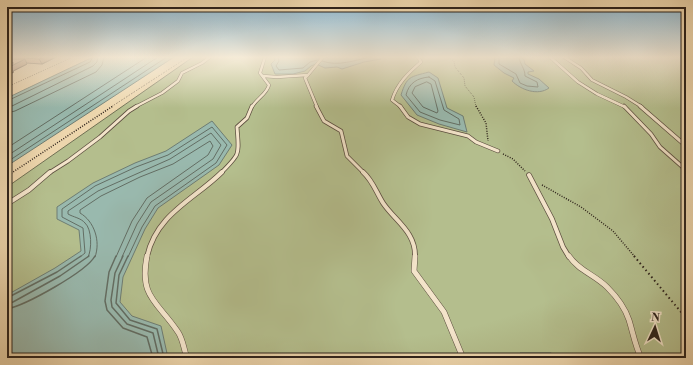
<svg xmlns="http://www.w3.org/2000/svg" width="693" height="365" viewBox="0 0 693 365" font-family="'Libre Bodoni',serif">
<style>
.green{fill:#b4be8d;stroke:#707054}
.water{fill:#99b9ae;stroke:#6e7d73}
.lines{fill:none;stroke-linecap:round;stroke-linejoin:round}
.shore-far1{stroke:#636e64;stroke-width:1}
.shore{stroke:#636e64;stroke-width:1.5}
.lane-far3-casing{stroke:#5d4f40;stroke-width:3.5}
.lane-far2-casing{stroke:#5d4f40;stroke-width:4.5}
.lane-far1-casing{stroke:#5d4f40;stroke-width:5.5}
.lane-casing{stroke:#5d4f40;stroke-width:6}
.path-far2{stroke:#2d221b;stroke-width:1;stroke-dasharray:0.5 1.5;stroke-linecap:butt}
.path-far1{stroke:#2d221b;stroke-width:1.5;stroke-dasharray:1 1.5;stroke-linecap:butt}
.path{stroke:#2d221b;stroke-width:2;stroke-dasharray:1.5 3;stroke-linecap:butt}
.lane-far3{stroke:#f3e4ca;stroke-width:2.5}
.lane-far2{stroke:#f3e4ca;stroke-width:3}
.lane-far1{stroke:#f3e4ca;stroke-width:4}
.lane{stroke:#f3e4ca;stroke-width:5}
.wall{fill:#c29279;stroke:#2d221b}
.shaded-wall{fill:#9e7763;stroke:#2d221b}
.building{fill:#e2aa8d;stroke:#2d221b}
</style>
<rect width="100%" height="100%" fill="#edd6ad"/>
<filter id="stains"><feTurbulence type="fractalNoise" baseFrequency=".005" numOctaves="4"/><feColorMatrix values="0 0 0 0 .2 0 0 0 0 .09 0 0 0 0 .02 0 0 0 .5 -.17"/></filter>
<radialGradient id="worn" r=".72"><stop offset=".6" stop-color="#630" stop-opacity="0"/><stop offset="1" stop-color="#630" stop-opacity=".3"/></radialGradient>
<!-- green -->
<path class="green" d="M193,57h493v301h-679v-171z"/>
<!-- water -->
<path class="water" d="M93,57h81l-167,109v-68z
M274,57h44l7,1 3,-1h52l1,2 -17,3 -22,7 -5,-2 -12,1 -9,-4 -5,2 -6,5 -12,3h-18l-4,-10 4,-4z
M495,57h26l3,3 1,4 9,7 -6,1v2l11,5 10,9c-11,8 -28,2 -37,-7l2,-3 -10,-5 -10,-8z
M429,72l9,6 9,30 16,8 4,16 -28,-8 -22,-9 -16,-20c6,-19 9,-18 28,-23z
M212,121l20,24 -13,20 -61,43 -13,21 -22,48 -3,25 12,14 29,10 7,32h-161v-63l48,-27 26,-17 -2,-21 -22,-11v-12l36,-24 42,-20 31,-12z
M520,353h31l7,5h-42z"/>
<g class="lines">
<!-- shore-far1 -->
<path class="shore-far1" d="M278,57l1,4 -3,5 3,4 24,-2 7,-6 7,-2
M499,57v7l17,10 4,9 7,3 11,1 -1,-5 -12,-6c0,-8 -5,-11 -6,-19
M322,61c17,6 32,-1 49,-4
M429,77l6,4 9,29 15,9 1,6 -20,-5 -20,-8 -14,-17c3,-12 11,-17 23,-18z
M427,82l4,2 7,27 -1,2 -14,-6 -11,-14 3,-6z
M7,101l83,-39 3,-5
M7,107l5,-1 81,-40 4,-4 1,-5
M7,113l8,-2 81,-39 6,-7 2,-8
M7,148l140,-91
M7,156l151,-99
M7,162l160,-105
M80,257l5,-4 -2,-25 -21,-11v-8l33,-23 41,-19 32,-12 44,-28 15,18 -11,18 -61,43 -13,21 -14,30
M88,257c4,-7 4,-28 -3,-34 -4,-5 -12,-6 -17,-9v-3l30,-20 72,-32 41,-26 10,12 -8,14 -62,43 -14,22 -15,33
M95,257c6,-16 -1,-36 -15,-44v-3l21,-14 39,-19 33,-13 37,-23 3,5 -5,9 -61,43 -15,23 -16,36"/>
<!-- shore -->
<path class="shore" d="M116,256l-7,16 -4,29 2,9 16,18 24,9 6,21
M123,256l-8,17 -4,27 1,7 15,17 26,9 6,25
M128,256l-9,19 -3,28 14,17 27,9 7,29
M7,298l50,-26 24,-16
M7,303l6,-1 47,-26 29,-20
M7,309c19,-4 79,-37 88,-53"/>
<defs>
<path id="lane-far3" d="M550,57l28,25 19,12 28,13
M564,57l17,11 11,12 34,17 16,10
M684,57l2,1
M308,75l-3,3 12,29
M263,76l14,1 31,-2 15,-18
M135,107l27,-14 16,-12 4,-8 20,-10 8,-6
M252,107c4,-8 15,-13 17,-22l-9,-12 5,-16
M401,107l-9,-7c5,-16 16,-27 29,-38l-3,-5"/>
<path id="lane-far2" d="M316,106l8,15 17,10 6,25 17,17
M400,106l8,11 12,7 48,12 8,6 22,9
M624,106l27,28 9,13 26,23
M640,106l46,40
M49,173l19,-12 32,-24 29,-26 8,-5
M221,173c20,-20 18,-18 16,-46l10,-9 5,-12"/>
<path id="lane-far1" d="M363,172c10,9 13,20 20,31 12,18 33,29 32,54
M529,175l23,44 11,28 6,10
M7,204l22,-14 21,-18
M147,257c9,-43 48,-58 75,-85"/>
<path id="lane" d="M147,256c-8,41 10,45 31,76 5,7 6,18 9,26
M415,256l-1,15 30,41 19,46
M569,256c9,14 26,19 38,31 9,9 18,21 22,33 4,13 6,25 12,38"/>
</defs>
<!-- lane-far3 casing -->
<use href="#lane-far3" class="lane-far3-casing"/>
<!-- lane-far2 casing -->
<use href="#lane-far2" class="lane-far2-casing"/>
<!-- lane-far1 casing -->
<use href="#lane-far1" class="lane-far1-casing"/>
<!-- lane casing -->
<use href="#lane" class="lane-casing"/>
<!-- path-far2 -->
<path class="path-far2" d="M447,57l7,4 1,6 9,11 1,8 9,11 2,10
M7,87l66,-30
M111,107l77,-50"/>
<!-- path-far1 -->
<path class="path-far1" d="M476,106l10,17 2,18
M503,154l10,5 12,12
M7,176l106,-70
M542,185l39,22 32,24 22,26"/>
<!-- path -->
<path class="path" d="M634,256l52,62"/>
<!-- lane-far3 -->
<use href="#lane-far3" class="lane-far3"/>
<!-- lane-far2 -->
<use href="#lane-far2" class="lane-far2"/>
<!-- lane-far1 -->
<use href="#lane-far1" class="lane-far1"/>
<!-- lane -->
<use href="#lane" class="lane"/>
</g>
<!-- wall -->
<path class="wall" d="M7,57h49l-14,7 -16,-1 1,1 -14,7 1,1 -7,3v-15l3,-1 -1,-2z"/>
<!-- shaded-wall -->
<path class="shaded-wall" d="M45,57h11l-14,7 -3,-5z
M25,59l2,5 -14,7 1,1 -7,3v-7z"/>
<!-- building -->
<path class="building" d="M10,57h35l-6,2z
M9,59h16l-16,8h2l-4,1v-2h1h-1v-3h7l-7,-2v-1z"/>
<!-- sky -->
<linearGradient id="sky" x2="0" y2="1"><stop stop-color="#88b6d1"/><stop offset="0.53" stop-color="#f7edda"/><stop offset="1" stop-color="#f7edda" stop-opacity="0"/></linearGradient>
<rect width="693" height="108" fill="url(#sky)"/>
<!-- margin -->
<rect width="693" height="365" fill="none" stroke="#edd6ad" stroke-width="24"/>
<rect x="8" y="8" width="677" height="349" fill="none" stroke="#2d221b" stroke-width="2"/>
<rect x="12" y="12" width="669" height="341" fill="none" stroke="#2d221b"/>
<!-- north arrow -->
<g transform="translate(655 327) rotate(4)" stroke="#f3e4ca" stroke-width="3" paint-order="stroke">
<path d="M0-3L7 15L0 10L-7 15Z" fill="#2d221b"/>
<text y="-6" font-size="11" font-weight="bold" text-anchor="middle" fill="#2d221b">N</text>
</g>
<rect width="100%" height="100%" filter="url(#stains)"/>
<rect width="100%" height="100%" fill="url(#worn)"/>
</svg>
